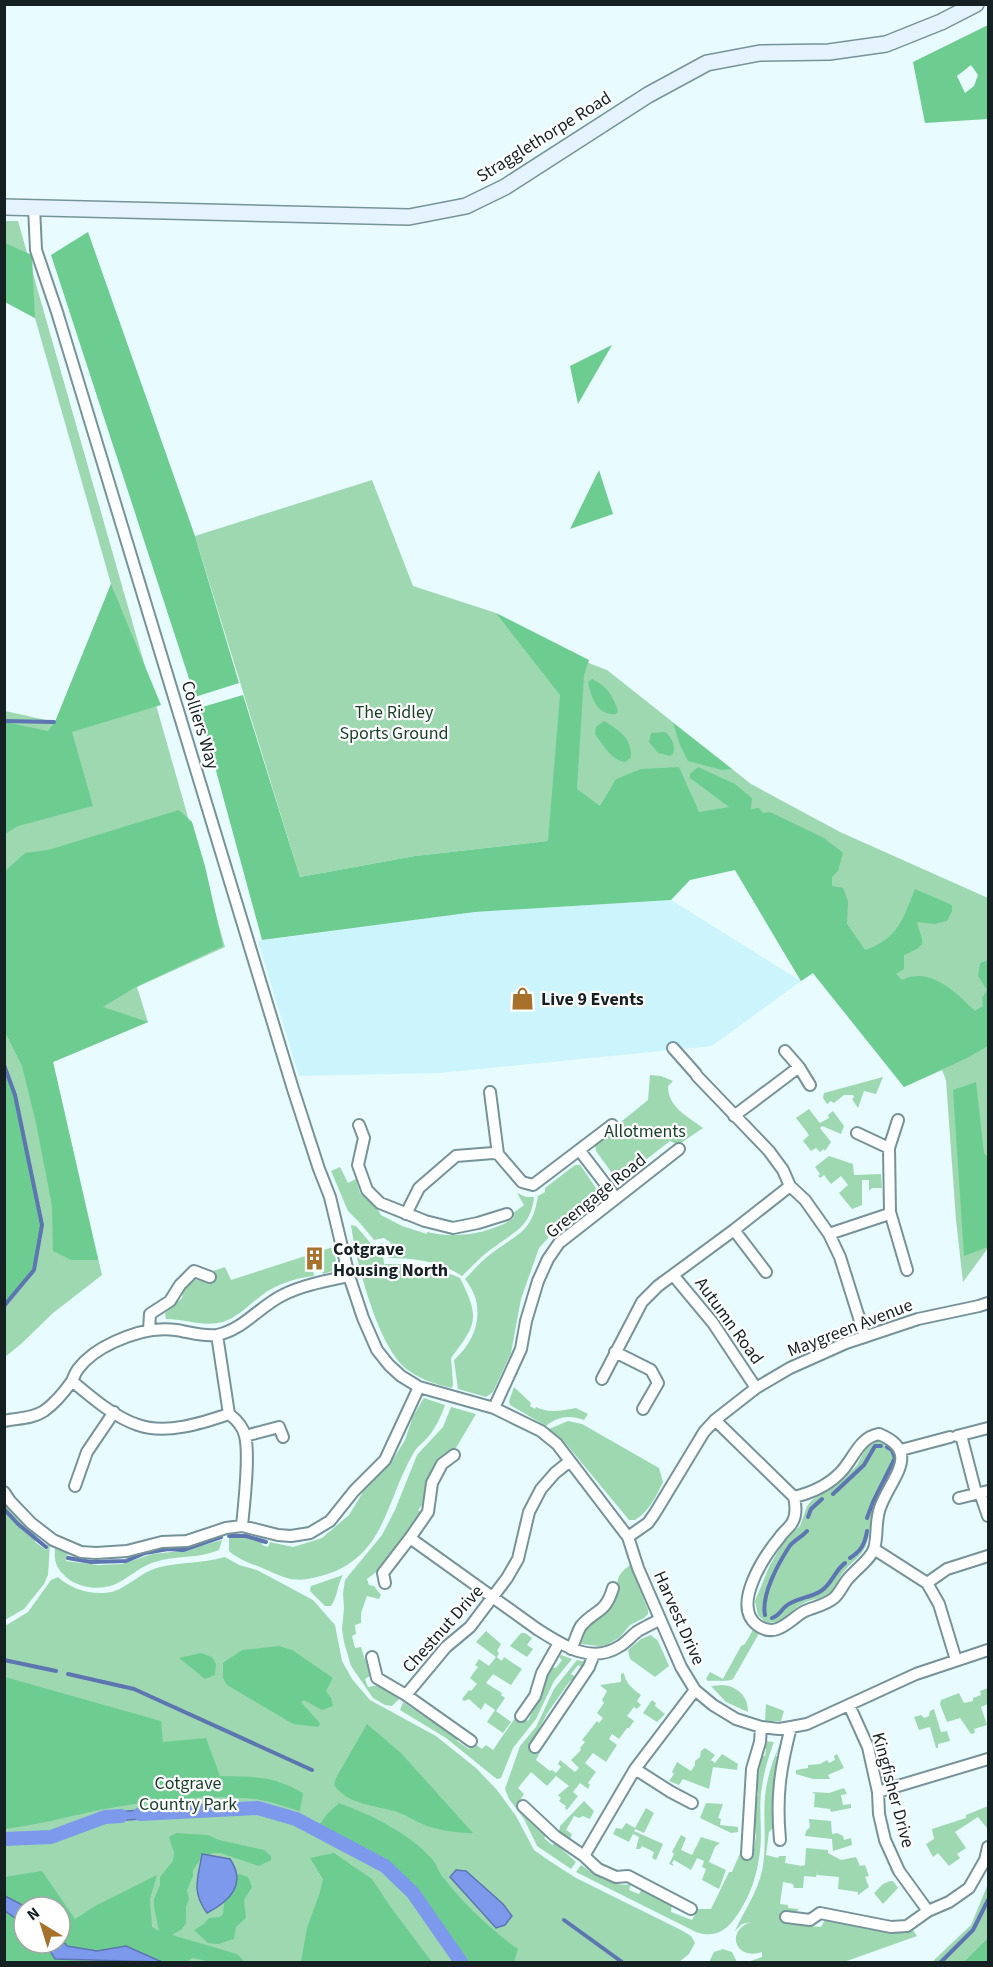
<svg xmlns="http://www.w3.org/2000/svg" width="993" height="1967" viewBox="0 0 993 1967" font-family="'Source Sans 3',sans-serif">
<style>
.built{fill:#cbf4fc}
.green{fill:#9ed8b1;fill-rule:evenodd}
.forest{fill:#6dcd91;fill-rule:evenodd}
.water{fill:#7c99ec;stroke:#5d75b0;stroke-width:1.5}
.lines{fill:none;stroke-linecap:round;stroke-linejoin:round}
.stream{stroke:#5d75b0;stroke-width:4}
.canal{stroke:#7c99ec;stroke-width:14}
.street-casing{stroke:#769399;stroke-width:14}
.secondary-casing{stroke:#769399;stroke-width:18}
.street{stroke:#fff;stroke-width:10}
.secondary{stroke:#e5f3fc;stroke-width:15}
.labels{text-anchor:middle;dominant-baseline:central;stroke-width:4.5;stroke-linejoin:round;paint-order:stroke}
.street-label{font-size:18px;fill:#152023;stroke:#fff}
.park-label{font-size:18px;fill:#173f27;stroke:#fff}
.poi-label{font-size:18px;font-weight:bold;fill:#152023;stroke:#fff;text-anchor:start}
</style>
<rect width="100%" height="100%" fill="#e8fbfe"/>
<!-- built -->
<path class="built" d="M671,900l130,81 -89,65 -272,27 -141,3 -41,-135 217,-29z"/>
<!-- green -->
<path class="green" d="M5,221h13l207,726 -88,40 11,35 -95,40 49,213 -49,38 -32,31 -16,13v-646l50,11 56,-138 -76,-266 -30,-16z
M372,480l41,106 83,27 95,51 16,6 144,114 89,48 148,66v350l-25,34 -7,-62 -10,-140 -4,-10 -38,17 -91,-114 -12,8 -66,-111 -197,14 10,-43 -133,15 -115,21 -105,-341z
M650,1075l11,1 12,5 -5,5c0,21 19,30 35,42l-25,17 -8,-4 -45,35 -8,4 -21,-29 -1,-8 53,-43z
M883,1077l-7,17 -12,-3 -6,17 -6,-9 2,-2 -1,-2h-9l-10,8 -3,-2 -4,3 -4,-6 1,-5z
M809,1109l11,14 9,-5 -1,-3 5,-4 11,15 -3,8 -19,-8 -2,2 11,14 -6,9 -1,-2 -4,3 -4,-4 -5,3 -8,-10 6,-6 -13,-17z
M829,1156l24,8 1,11 27,-1 1,14h-10l-3,3v-11h-7v25l-10,4 -13,-16 9,-8 -7,-9 -10,8 -7,-9 -4,3 -2,-2 2,-2 -5,-7z
M575,1165h5l3,4 17,25 -39,30 -22,24 -18,51 -10,54 -18,39 -7,5 -28,-8 -4,-29c24,-21 33,-54 11,-81 9,-9 17,-19 27,-26 26,-20 40,-20 46,-57l7,-4v-4z
M340,1167l8,16 8,-4 4,14 17,15 4,7 21,11 25,8v-2c27,7 63,2 87,-14l-2,-4 12,-9 -7,-12 9,4h8c-3,31 -22,36 -44,53 -10,7 -19,18 -28,26 -23,-15 -47,-18 -74,-18l5,-6 -3,-10 -6,-4 -10,2 -14,-17 -12,-12 -17,-40z
M351,1225l5,1 17,20 9,-3 6,6 -5,7 1,8c31,0 48,2 76,14 20,40 17,46 -9,80l2,26 -1,4c-18,-4 -33,-9 -47,-20 -28,-24 -49,-107 -54,-143z
M333,1247l4,18 -4,6 -10,3 -5,-19 -7,1 3,20c-19,2 -37,8 -52,19 -13,10 -24,22 -39,27 -20,5 -38,-3 -57,-3l-1,-6 17,-15 2,-11 3,-4 15,-5 8,-6 15,-5 6,13z
M514,1387l17,16 -1,3 5,3 1,-2c13,7 27,3 40,1l12,6 -4,6c-14,-5 -26,-4 -38,6l-36,-21 -1,-4z
M424,1398l21,7c-4,11 -9,23 -17,32 -5,6 -12,10 -15,17 -28,48 -28,105 -92,122 -22,6 -31,5 -52,-5 -16,-8 -26,-8 -40,-20v-17h13l21,5 -1,6 6,2 2,-5 23,5 29,-9 27,-23 14,-23 27,-28 15,-24 8,-24z
M451,1407l25,7 -20,34 -18,15 -14,43 -2,-1 -4,5 3,2 -42,58 -12,9 2,6 5,1 7,9 -2,4 -12,-3 -6,17v10l-6,2 1,9 -4,2 3,12 6,-1 4,13 5,-2 2,17 -7,4 3,8 16,-3 -2,3 17,12 -7,7 -7,-1 -12,-7 -22,-32 -7,-24 -2,-13 2,-21 -1,-15 2,-13 37,-45 13,-25 22,-55 26,-28z
M568,1421l14,3 77,44 4,14c-7,15 -14,29 -28,38h-6l-67,-81 -13,-10z
M878,1441c39,-2 3,46 -3,60 -5,13 -3,28 -8,41 -4,15 -17,20 -25,32 -4,5 -5,11 -9,16 -9,10 -22,8 -33,15 -15,10 -14,20 -35,17l-7,-7 -3,-14 14,-34 15,-26 16,-15 7,-20 5,-6 33,-22 12,-13 9,-17z
M4,1501l20,22 14,10 -3,9 11,8 2,-7 2,1 -2,31 -4,9 -20,25 -19,11z
M222,1540l-3,10c-21,9 -43,5 -64,12 -14,4 -24,14 -37,21 -15,8 -39,6 -52,-6 -10,-9 -12,-15 -11,-28l2,-3 11,7 -2,8 33,4 23,-1 30,-10 30,-3z
M225,1557l14,8 18,5 56,30 22,25 7,36 10,18 18,21 66,36 40,32 21,22 19,26 18,34 14,10 28,18 105,52 10,6 4,7 -6,11 -10,8h-674v-336l23,-14 23,-32 7,-3c15,15 47,22 65,10 13,-7 23,-17 37,-20 21,-5 44,-4 65,-10zM24,1907h36v36h-36z
M630,1565l18,45v4l-4,4 -14,7 -10,12 -13,8 -8,1 -18,-2c2,-5 3,-10 5,-14 6,-11 20,-15 27,-27 10,-17 -4,-23 17,-38z
M343,1575c-6,10 -5,21 -12,31h-6l-15,-15 1,-5z
M754,1628l7,2 -28,49c-5,3 -17,1 -25,2l-2,-2 4,-7 13,7 18,-33 4,-2z
M486,1631l15,13 -4,7 2,2 -2,4 5,4 2,-4 18,12 -11,16 -18,-11 -7,9 16,10 -1,2 4,3 -9,13 15,11 -8,11 -16,-11 8,-12 -10,-7 -4,7 -12,-11 -5,2 -2,-2 7,-9 2,1 6,-7 -7,-6 8,-11 -3,-2 4,-6 10,7 7,-9 -20,-15z
M521,1633h4l7,5 -5,7 6,4 -6,8 -17,-11z
M651,1635l7,6 11,25 -14,11 -25,-18 -2,-9 13,-11z
M561,1655l11,4 -18,22 -18,38 -23,29 -12,30 -4,1 -4,-3 -47,-38 -46,-28 3,-8 22,15 2,-2 30,22v4l12,8 5,-6 8,6 4,-4 7,5 24,-35 11,6 16,-33 4,-15 4,-6 4,1 6,-8 -3,-3z
M577,1660l9,2 -3,6 -5,-3 -7,9 5,3 -6,4 -22,31 -19,36 5,4 3,-3 3,3 -4,8 14,11 2,-1 4,3 5,-6 -3,-3 2,-4 15,12 4,-4 -8,-8 10,-10 -1,-2 5,-6 -3,-2 15,-19 2,2 4,-5 -6,-5 7,-10 -2,-3 5,-9 -7,-6 21,-3v-8l3,-1c1,10 9,16 17,22l-4,6 4,4 -4,4 -3,-2 -7,9 7,5 -5,7h-2l-8,11 -7,-5 -3,5 8,6 -11,17 -13,-9 -8,10 11,9 -8,11 2,2 -2,4 -8,-6 -7,9 5,4 -11,14 -2,-2 1,-2 -7,-5 2,-3 -3,-3 11,-9 -13,-10 -9,10 -16,-14 -13,16 6,6 -4,6 13,23 14,12 -3,3 8,7 3,-2 21,19 -5,7 -34,-23 -13,-27 -15,-20 -4,-10 15,-43 16,-19 18,-38z
M723,1685c15,2 25,11 25,27l-22,-10 -15,-16z
M988,1688v16l-7,3 6,18 -13,4 1,4 -4,1 -11,-16 -13,4 -7,-18 1,-4 18,-7 5,10 9,-2v-3l8,-3 -1,-4z
M652,1700l4,3 -1,3 10,8 -8,8 -14,-9z
M766,1704l18,7 -3,10h-16z
M934,1709l7,23 6,-1 3,10 -12,3v4h-2l-6,-21 -11,3 -5,-13 7,-2 3,3 5,-2 1,-5z
M764,1741l10,1c-5,13 -10,30 -12,44 -3,17 -1,33 -1,50 -1,30 -8,58 -26,82 -10,14 -22,20 -39,14l-120,-60 5,-7c13,9 34,23 50,19l-2,6 10,4 3,-5 30,14 -1,9 21,8 6,-11h13l18,-37h3l9,-21 2,4 10,1 3,-20 -2,-12 2,-25 2,-4 -1,-14 5,-25h3l1,-7 -4,-1z
M781,1742h2l-2,8h-3l-2,6 3,1 -7,40 3,29 -6,6 -3,23 12,3 1,-2h7l-1,7 17,3 3,-1 1,-17 22,2v3l13,7 15,-3 4,9 5,-1 4,11 -4,1 4,10 -11,8v-3l-20,-3 1,-12 -22,-2 1,-5 -2,7 -12,-1 -1,12h-9l-1,-4 -10,-2 -3,22 8,1v3l11,1 -6,5h-7l-1,10 36,3 4,-7 27,3 35,7 -1,2 6,1 1,-1 11,1 9,-3 4,6 -73,26h-96l14,-5v-5c-27,9 -37,-21 -11,-30l-9,2 -7,7c9,-20 22,-38 27,-60 5,-25 1,-50 3,-75 2,-19 8,-37 16,-54z
M705,1748l10,7 -4,5 4,3 7,-9 16,10 -1,6 -24,-3 -4,22 -26,-10 -4,6 -10,-4 5,-7 -2,-2 5,-10 14,9 4,-6v-4l5,-4 1,-6z
M837,1754l7,14 -16,7 2,4h-17l-17,-5v-4l12,-2v-3l12,-1 7,-4 2,3 6,-3 -1,-4z
M844,1788l3,6 -6,1 2,10 8,-1v4l-20,4 -1,-3 -16,-2 1,-13 -3,-2 17,1z
M584,1801l10,10 -4,8 -7,-3 -4,2 -5,-2 -8,14 6,4 -2,5 -6,-5 -3,1 -2,-3 1,-6z
M706,1803l17,1 -5,14 3,1 -1,6 18,2v5l-7,1 -31,-15z
M988,1806l-1,22 -9,-11 -23,15 11,16 -9,6 3,4 -11,8 -11,-13 -5,4 -7,-13 8,-5 -2,-10 34,-11v-3z
M646,1808l8,5 -10,20 -9,-4 -1,2 29,13 -7,16 -4,-2 2,-6 -12,-6 -2,3h-4l3,-12 -6,-3 -4,8 -16,-8 3,-6 6,1 4,-6 9,5z
M809,1819l22,2 1,13 5,-1 6,3 1,4 7,-2 1,7 -19,6 -1,-12 -27,-3 1,-5 4,-4z
M681,1835l5,3 -5,12 11,5 9,-18 19,6 -5,4 -6,15 17,8 -7,19 -17,-9 4,-11 -4,-2 2,-6 -7,-3 -6,12 -17,-10 -2,3 2,3 -5,-2 5,-10 -2,-2z
M890,1881h3l5,7 -15,16 -9,-11 9,-9z
M988,1884v78h-56l39,-37z
M723,1949l9,3 5,10h-28l5,-10z"/>
<!-- forest -->
<path class="forest" d="M988,25v94l-63,4 -12,-61zM971,65l7,10 -4,11 -9,7 -8,-17z
M88,232l107,304 44,147 -44,14 -144,-442z
M5,243l27,12 3,63 -30,-16z
M612,345l-34,59 -8,-38z
M599,470l14,44 -43,15z
M111,584l50,121 -89,27 21,74 -75,20 -13,8v-112l43,9 7,-9z
M496,613l93,47 -5,15 -7,114 23,17 16,-27 25,-10 38,-2 20,45 30,-5 -39,-29v-4l8,-7 37,17 17,14 -1,11 8,-1 4,5 7,-1 54,26 19,15 -5,18 -6,6v9l11,2 5,13 -1,23 18,26c33,-11 38,-31 50,-61l37,16v6l-5,10 -12,3 -18,-2c5,21 13,22 -13,33v14l-8,5 6,6c29,-14 54,13 73,31l8,-5 -1,-8 5,-8 -9,-14 2,-13 8,-3v86l-21,12 -63,29 -91,-114 -12,8 -66,-111 -45,10 -19,20 -196,12 -213,28 -63,-232 44,-13 57,182 115,-21 133,-15 12,-146z
M592,679c15,7 21,17 26,32l-2,3c-19,2 -25,-17 -28,-32z
M604,721c15,9 28,17 27,36l-5,5c-13,0 -24,-18 -31,-28l1,-7z
M673,723l59,46 -10,1 -34,-9 -8,-16z
M665,732c7,5 11,15 8,22l-3,2 -12,-3 -9,-11 2,-9z
M179,810l13,12 13,44 18,80 -87,41 -33,20 45,15 -95,40 45,198h-27l-18,-9 -1,-45 -16,-83 -14,-57 -17,-34v-161l20,-18 23,-3z
M5,1065l10,30 27,130 -8,45 -29,37z
M976,1082l8,71 4,4v90l-24,9 -11,-166z
M279,1646l13,4 41,28 -7,13 5,7 2,8 -11,4 -18,-10 -3,2 17,19 2,3 -2,3 -25,-3 -66,-39 -4,-7v-15l19,-13z
M201,1653l11,4 4,7 -1,11 -10,4 -26,-21z
M5,1677l156,44 2,21 43,-4 14,38c35,1 51,-1 83,17l-3,18c-15,-4 -30,-10 -45,-12 -51,-5 -106,2 -156,11 -32,7 -62,15 -94,19z
M367,1724l34,29 72,80c-14,0 -29,-2 -42,-6 -12,-3 -22,-11 -34,-15 -21,-7 -50,-7 -63,-27l2,-7z
M339,1803c34,13 69,29 94,57 4,5 5,11 9,16 20,26 49,54 76,73l-4,13h-52l-11,-26 -24,-34 -41,-38 -65,-35 -2,-4 8,-11z
M176,1833l32,2 11,5 45,10 7,6v4l-12,6 -39,-13h-7l-13,7 -7,10v6l-6,14 2,9 -3,8v16l-4,6 -10,6 65,19 8,8h-33l-20,-4 -5,4h-25l-36,-16 -29,5 -30,-5 -7,-9v-30h-34l-21,-11 -1,-19 38,-6 33,48 20,-13 62,-31 -7,24 2,28 7,4 -5,-24v-8l6,-14v-8l13,-16 1,-8 -5,-16z
M334,1853l38,26 18,27 42,56h-131l6,-34 13,-36 3,-13 -13,-21z
M239,1874l9,3 4,10 -8,13 2,18 -10,9 -2,12 -16,5 -10,-1 -14,-13 10,-6 5,-6 11,-1 3,-3c2,-14 2,-33 16,-40z
M4,1911l20,13v19h21l10,16 65,3h-115z
M988,1938v24h-24z"/>
<!-- water -->
<path class="water" d="M153,1809l5,4 -4,5 -52,4 3,-5 -4,-4z
M202,1854l28,5c17,25 0,42 -23,54 -16,-22 -9,-34 -5,-59z
M456,1870l10,1 37,33 9,12 -7,9 -9,3 -46,-51z
M5,1896l21,11h-2v17l-19,-13z
M60,1937l7,9 30,5 29,-5 36,16 -107,-3 -10,-16h15z"/>
<g class="lines">
<!-- stream -->
<path class="stream" d="M4,721l50,1
M4,1065l11,30 27,130 -8,45 -30,36
M833,1494l31,-29 11,-19h6
M4,1509l14,15 28,23
M808,1517l3,-8 11,-10
M867,1518l6,-16 22,-44 -3,-8 -5,-3
M229,1536h17l20,6
M68,1558l23,4 35,-1 19,-8 23,-4 15,1 38,-13
M850,1558c11,-7 15,-14 17,-27
M765,1615c-4,-20 13,-51 24,-68 4,-6 13,-10 18,-16
M772,1618c8,-3 8,-7 14,-12 10,-8 24,-8 35,-15 11,-7 14,-21 24,-28
M4,1660l52,11
M68,1674l66,15 178,81
M564,1920l58,42
M941,1962l32,-32 15,-30"/>
<!-- canal -->
<path class="canal" d="M140,1814l118,-6 38,11 89,47 28,27 48,69
M4,1839l47,-2 54,-20 16,-1"/>
<defs>
<path id="street" d="M34,207l2,43 21,62 236,777 26,80 11,28 19,79 14,42 14,32 12,15 12,11 18,11 75,21 47,23 16,13 71,93 10,31 43,99 14,23 18,15 23,14 25,8 18,2 12,-2 16,-3 109,-50 72,-24
M673,1048l23,26
M785,1051l14,16 11,18
M697,1076l72,75 14,19 7,16 15,14 24,34 11,23 25,80
M490,1092l8,62
M734,1116l65,-49
M359,1125l5,13 -6,27 9,25 13,13 45,18 28,7 25,-5 29,-9
M857,1133l32,15
M580,1151l36,47
M890,1212l17,58
M406,1214l13,-26 37,-32 37,-3 5,1 24,28 11,3 79,-60
M734,1230l32,42
M829,1234l57,-19 4,-3 -1,-64 9,-28
M673,1275l40,48 43,65
M149,1330l1,-16 20,-13 10,-16 14,-14 16,6
M217,1335l12,79c8,6 14,12 16,22 5,19 -1,69 -3,90
M615,1352l36,18 7,13 -15,26
M602,1379l40,-77 16,-16 76,-56 56,-44
M72,1381c19,16 42,36 66,44 28,10 64,-2 91,-11
M494,1408l27,-59 5,-28 12,-40 10,-22 11,-16 120,-94
M715,1420l79,77
M4,1421c13,-3 28,-2 40,-10 10,-7 21,-20 28,-30 2,-4 3,-8 6,-12 9,-12 23,-21 36,-27 19,-9 42,-15 62,-12 13,2 27,7 41,5 26,-5 43,-29 66,-40 20,-10 43,-14 66,-19
M879,1434c44,18 11,45 1,74 -5,13 -2,28 -6,41 -4,11 -19,21 -27,31 -4,5 -8,14 -13,18 -8,7 -20,9 -29,13 -14,7 -28,29 -48,14 -26,-20 8,-70 23,-88 3,-5 9,-9 12,-14 5,-8 4,-17 2,-26 17,-4 34,-12 46,-24 14,-14 18,-35 39,-39z
M961,1435l15,58
M245,1436l34,-9 4,10
M957,1436l31,-8
M901,1450l49,-13
M454,1455l-12,9 -10,19 -4,29 -18,26 127,91c25,16 54,36 83,17 7,-4 12,-11 18,-15 7,-4 15,-8 21,-11
M75,1486l12,-34 27,-40
M4,1492l6,9 21,22 22,17 28,12 15,1 31,-2 35,-9 25,-1 39,-13 16,-2 36,9 13,1 19,-3 20,-12 24,-30 31,-31 34,-73
M980,1493l8,23
M959,1498l29,-7
M628,1537l20,-14 7,-10 49,-81 11,-12 41,-32 34,-20 56,-25 72,-24 61,-13 9,-3
M874,1549l53,34 12,21 17,56
M385,1583l-2,-10 27,-35
M927,1583l20,-14 41,-13
M571,1649c4,-7 6,-17 10,-23 14,-17 24,-11 32,-38
M372,1657l5,21 29,17 65,46
M406,1695l40,-48 24,-20 37,-49 11,-19 11,-47 12,-23 14,-16 15,-12
M849,1705l19,42 10,45 1,22 6,26 14,31 29,40
M521,1716l14,-20 7,-23 17,-30
M535,1747l54,-80 5,-13
M635,1769l36,23 21,11
M878,1792l110,-33
M523,1806l32,30 29,20 14,13 18,8 12,-1 63,33
M780,1840c-4,-43 0,-71 11,-113
M747,1854l5,-85 8,-27 1,-15
M584,1856l51,-87 60,-79
M786,1917l24,3 10,-7 71,14 16,-1 21,-15 21,-9 20,-14 16,-28 3,-13"/>
<path id="secondary" d="M4,207l405,10 57,-11 39,-19 143,-92 59,-32 53,-10 69,-1 57,-8 55,-22 35,-18"/>
</defs>
<!-- street casing -->
<use href="#street" class="street-casing"/>
<!-- secondary casing -->
<use href="#secondary" class="secondary-casing"/>
<!-- street -->
<use href="#street" class="street"/>
<!-- secondary -->
<use href="#secondary" class="secondary"/>
</g>
<!-- icons -->
<defs>
<symbol id="shop-bare" viewBox="-9 -9 18 18"><path d="M-5-2.5h2.3a2.7 3.5 0 0 1 5.4 0H5L5.5 6h-11ZM-1.5-2.5h3a1.5 2.3 0 0 0-3 0Z" fill="#a7712b" stroke="#fff" stroke-width="2.5" paint-order="stroke"/></symbol>
<symbol id="building-bare" viewBox="-9 -9 18 18"><path d="M-4-6H4V6H1V3H-1V6H-4ZM-2.5-4.3h1.7v1.8h-1.7ZM.8-4.3h1.7v1.8H.8ZM-2.5-1h1.7V.8h-1.7ZM.8-1h1.7V.8H.8Z" fill="#a7712b" stroke="#fff" stroke-width="2.5" paint-order="stroke"/></symbol>
</defs>
<g fill-rule="evenodd">
<use href="#shop-bare" x="506" y="982" width="33" height="33"/>
<use href="#building-bare" x="298" y="1242" width="33" height="33"/>
</g>
<g class="labels">
<!-- street labels -->
<g class="street-label">
<text transform="translate(544 137) rotate(-32)">Stragglethorpe Road</text>
<text transform="translate(200 725) rotate(73)">Colliers Way</text>
<text transform="translate(596 1196) rotate(-39)">Greengage Road</text>
<text transform="translate(729 1321) rotate(54)">Autumn Road</text>
<text transform="translate(850 1328) rotate(-21)">Maygreen Avenue</text>
<text transform="translate(679 1618) rotate(66)">Harvest Drive</text>
<text transform="translate(443 1629) rotate(-48)">Chestnut Drive</text>
<text transform="translate(893 1790) rotate(75)">Kingfisher Drive</text>
</g>
<!-- park labels -->
<g class="park-label">
<text x="394" y="712">The Ridley<tspan x="394" dy="21">Sports Ground</tspan></text>
<text x="645" y="1131">Allotments</text>
<text x="188" y="1783">Cotgrave<tspan x="188" dy="21">Country Park</tspan></text>
</g>
<!-- poi labels -->
<g class="poi-label">
<text x="541" y="999">Live 9 Events</text>
<text x="333" y="1249">Cotgrave<tspan x="333" dy="21">Housing North</tspan></text>
</g>
</g>
<!-- border -->
<rect width="993" height="1967" fill="none" stroke="#152023" stroke-width="12"/>
<!-- north arrow -->
<g transform="translate(42 1925) rotate(322)"><circle r="28" fill="#ffffff" stroke="#a1a6a7" stroke-width="1.5"/>
<path d="M0-4.5L10 22L0 15L-10 22Z" fill="#a7712b"/>
<text y="-9" font-size="16" font-weight="bold" text-anchor="middle" fill="#152023">N</text>
</g>
</svg>
